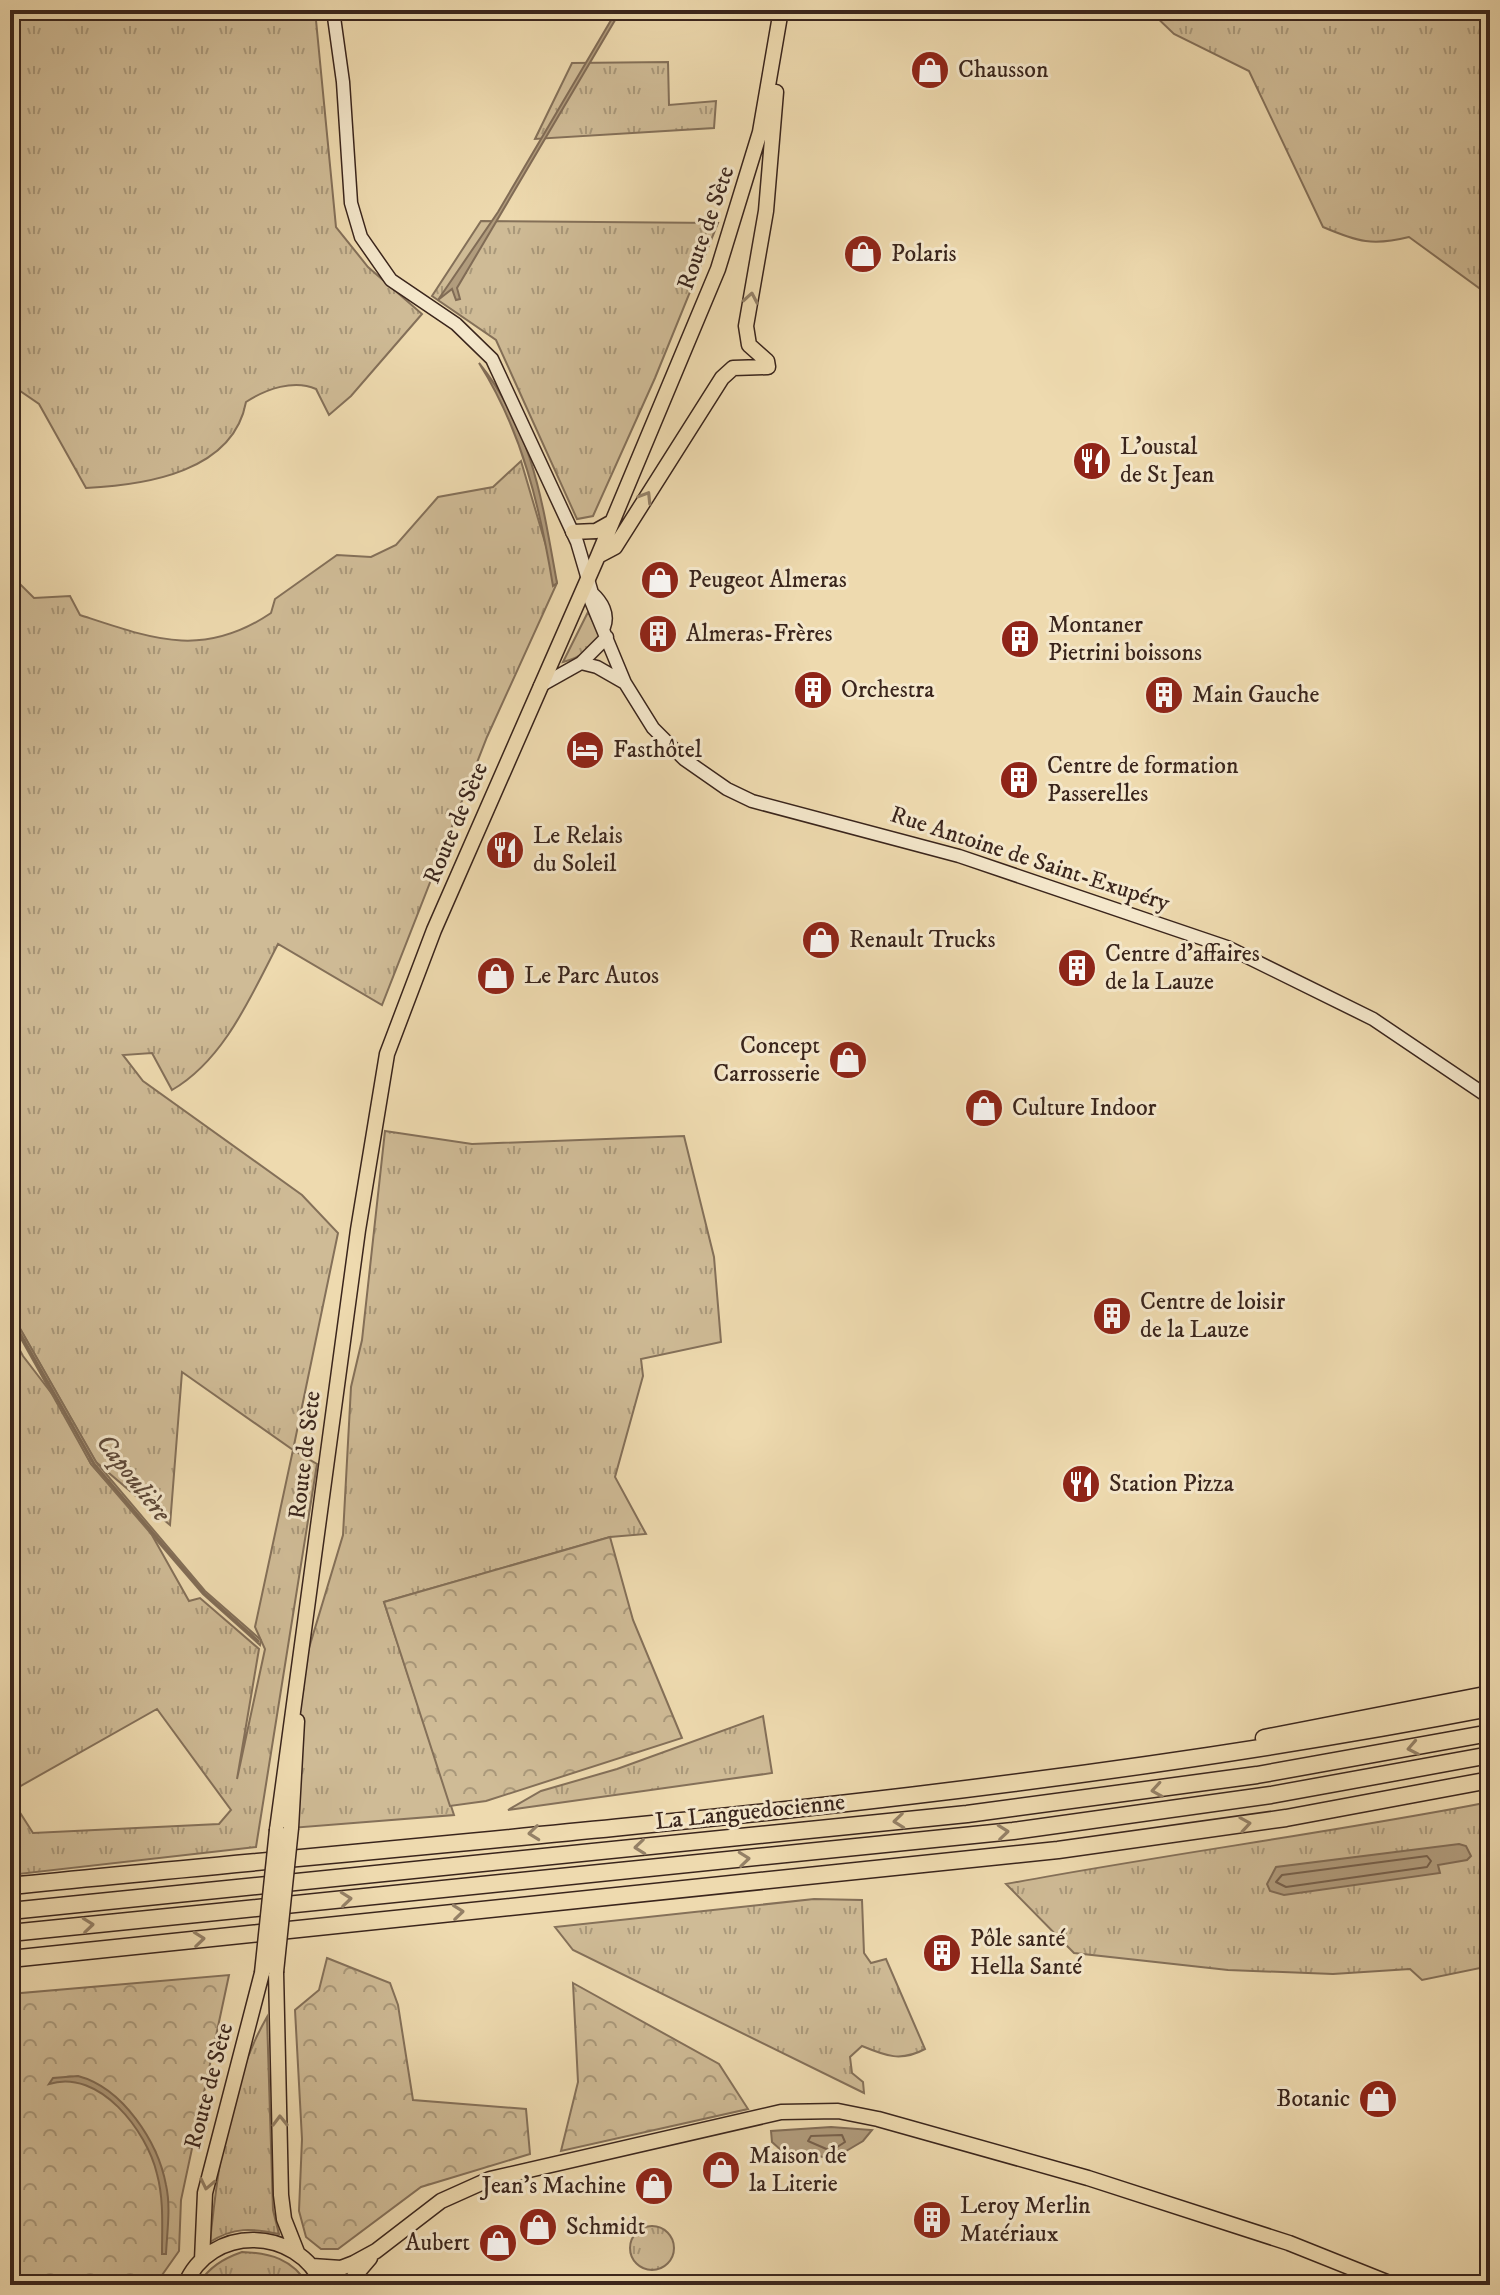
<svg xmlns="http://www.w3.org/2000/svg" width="1500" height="2295" viewBox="0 0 1500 2295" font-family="'IM FELL DW Pica',serif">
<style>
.grass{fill:url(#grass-tufts);stroke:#847059;stroke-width:2}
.forest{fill:url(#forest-crowns);stroke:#847059;stroke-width:2}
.wetland{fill:url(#wetland-marsh);stroke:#847059;stroke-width:2}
.water{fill:#b19c7d;stroke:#816c56;stroke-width:2}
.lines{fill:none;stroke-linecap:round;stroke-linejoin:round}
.shore{stroke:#76604c;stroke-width:2}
.stream{stroke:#816c56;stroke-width:3}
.secondary-casing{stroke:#3a251c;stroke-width:15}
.primary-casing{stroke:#3a251c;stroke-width:17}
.highway-casing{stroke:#3a251c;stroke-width:19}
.secondary{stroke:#f4e7cb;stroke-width:12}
.primary{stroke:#eedaaf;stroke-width:14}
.highway{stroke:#eedaaf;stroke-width:16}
.primary-bridge-casing{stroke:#3a251c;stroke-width:17;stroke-linecap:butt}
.primary-bridge{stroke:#eedaaf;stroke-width:14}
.oneway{stroke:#948066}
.labels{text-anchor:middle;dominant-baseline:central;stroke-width:6;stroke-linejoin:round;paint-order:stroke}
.poi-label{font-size:24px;fill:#3a251c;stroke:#f4e7cb;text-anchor:start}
.street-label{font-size:24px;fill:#3a251c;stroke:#f4e7cb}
.water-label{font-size:26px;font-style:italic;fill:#5e4939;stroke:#f4e7cb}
</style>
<defs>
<pattern id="grass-tufts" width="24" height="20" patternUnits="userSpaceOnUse" patternTransform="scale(2)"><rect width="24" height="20" fill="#cfbb96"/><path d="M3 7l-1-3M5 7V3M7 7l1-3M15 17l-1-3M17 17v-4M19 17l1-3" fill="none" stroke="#a9987a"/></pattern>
<pattern id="forest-crowns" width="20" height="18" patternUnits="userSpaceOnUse" patternTransform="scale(2)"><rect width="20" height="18" fill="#cfbb96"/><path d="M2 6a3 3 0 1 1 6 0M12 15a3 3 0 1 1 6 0" fill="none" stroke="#a9987a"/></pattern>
<pattern id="wetland-marsh" width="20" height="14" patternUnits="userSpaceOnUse" patternTransform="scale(2)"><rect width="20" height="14" fill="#cfbb96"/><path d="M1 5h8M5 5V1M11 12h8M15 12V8" fill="none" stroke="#a9987a"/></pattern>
</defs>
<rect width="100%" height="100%" fill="#eedaaf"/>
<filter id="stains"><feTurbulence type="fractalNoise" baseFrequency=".0025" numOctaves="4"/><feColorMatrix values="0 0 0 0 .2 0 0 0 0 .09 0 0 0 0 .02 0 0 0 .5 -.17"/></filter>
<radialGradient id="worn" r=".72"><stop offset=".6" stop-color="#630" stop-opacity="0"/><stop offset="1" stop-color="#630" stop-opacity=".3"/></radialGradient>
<!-- grass -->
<path class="grass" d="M10,10h305l21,217 32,40 54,47 -71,82 -22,19 -13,-26c-22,-10 -50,0 -70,13 -13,70 -100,83 -160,86l-47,-84 -29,-20z
M1149,10h341v286l-81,-59c-36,9 -51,5 -86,-10l-74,-156 -75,-37z
M668,62l1,43 47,-4 -2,27 -179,11 37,-76z
M481,221l237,2 -63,155 -62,138 -16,3 -81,-179 -64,-44z
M521,461l36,122 -70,154 -105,268 -104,-61c-27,52 -54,116 -106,146l-20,-37 -29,2 20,26 159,114 36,38 -45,217 24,14 -61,383 -246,28v-78l23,36 186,-9 12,-14 -74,-101 -147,83v-460l13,24 36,47 32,61 57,64 41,73 11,-3 59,51 -22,130 28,-130 -10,-22 38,-177 -111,-78 -12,153 -74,-63 -86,-151v-727l8,-2 16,16 36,-2 10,19c73,24 123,44 191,-2l4,-14 62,-44 34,2 25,-12 42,-48 55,-10z
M588,612l12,23c-8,16 -21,23 -37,27z
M385,1131l87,13 212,-8 30,121 7,85 -80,17 2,17 -28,101 31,57 -36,3 -226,65 70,213 -163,13 6,-140 46,-153 8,-148 11,-47z
M763,1716l9,57 -264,37 33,-19 76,-22z
M1490,1802v164l-68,14 -12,-11 -77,5 -105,-4 -154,-17 -68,-69c161,-30 323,-51 484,-82z
M814,1899l48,1 2,53 7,10 15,-4 39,90c-24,13 -39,7 -63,-3l-12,11 2,16 11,9 1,11 -291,-143 -18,-23z
M267,2017l6,193 6,24c-28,-6 -45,-7 -69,8 8,-77 18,-157 57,-225z
M630 2248a22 22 0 1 1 44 0a22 22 0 1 1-44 0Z
M242,2252c28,1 51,7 66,33h-111c13,-18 25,-26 45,-33z"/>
<!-- forest -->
<path class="forest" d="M610,1537l23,83 49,118 -196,63 -36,5 -66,-204z
M327,1958l63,25 8,22 15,95 113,9 4,45 -109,33 -83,62h-17l-15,-12 -7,-26 3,-72 -7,-129 24,-20z
M229,1975l-48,225 -2,51 -24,34h-145v-291z
M573,1983l146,81 29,45 -187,42 17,-69z"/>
<!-- wetland -->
<path class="wetland" d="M10,1311l86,151 109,129 56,49 -1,5 -57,-51 -112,-130 -81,-145z"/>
<!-- water -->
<path class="water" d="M617,10h4l-164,278 3,11 -4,1 -4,-11 -14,11 60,-88z
M479,363c54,67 63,138 78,220l-4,3c-13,-79 -31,-155 -74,-223z
M1459,1844l7,2 5,10 -4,4 -29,5 2,8 -156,22 -14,-4 -3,-7 9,-17z
M78,2076c45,12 80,66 88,109 5,22 1,47 0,69h-4c0,-27 2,-54 -5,-80 -10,-43 -58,-106 -108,-90l4,-6z
M831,2127l41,3 -9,11 -32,19 -26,-9h-23l-10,-9 -1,-11z"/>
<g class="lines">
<!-- shore -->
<path class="shore" d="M1427,1856l4,5 -4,6 -141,20 -10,-5 6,-7z
M842,2135l3,7 -14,9 -23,-10 3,-5z"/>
<!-- stream -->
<path class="stream" d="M10,1316l84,148 110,129 54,48"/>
<defs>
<path id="secondary" d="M333,10l10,72 8,121 10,34 30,43 65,44 36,35 85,183 15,51 -1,8 34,82 28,45 31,31 43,30 25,12 207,55 268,91 146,72 117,79
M592,593c10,9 17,21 12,34
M581,663l26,-26
M540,686l41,-23 16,4 28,16"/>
<path id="primary" d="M573,532l23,-1 16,-9
M598,556l17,-9 107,-169 11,-10 35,-1 -1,-6 -18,-16 -3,-19 20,-115 10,-119
M291,1828l6,-107
M277,1830l81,-600 29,-176 47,-124 164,-374 120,-287 42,-137 21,-122
M276,1972l5,223 3,24 13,33
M202,2260l3,-67 57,-220
M312,2266l29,2 13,-5 22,-12 65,-50 49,-22 291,-67 57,-1 40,8 210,59 201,65 105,42
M185,2285c25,-61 112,-59 138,0
M347,2285l23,-27"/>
<path id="highway" d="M1264,1738l226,-44
M10,1886c494,-50 992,-84 1480,-178
M10,1911l957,-97 290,-39 233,-42
M10,1933l1003,-102 258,-36 219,-40
M10,1959l1048,-109 228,-32 204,-38"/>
</defs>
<!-- secondary casing -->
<use href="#secondary" class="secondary-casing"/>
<!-- primary casing -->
<use href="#primary" class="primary-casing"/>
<!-- highway casing -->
<use href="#highway" class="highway-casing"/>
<!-- secondary -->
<use href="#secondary" class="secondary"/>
<!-- primary -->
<use href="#primary" class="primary"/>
<!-- highway -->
<use href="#highway" class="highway"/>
<defs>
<path id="primary-bridge" d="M276,1972l15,-144
M262,1973l15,-143"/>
</defs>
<!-- primary-bridge casing -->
<use href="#primary-bridge" class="primary-bridge-casing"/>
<!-- primary-bridge -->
<use href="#primary-bridge" class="primary-bridge"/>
</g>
<!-- one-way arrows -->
<defs><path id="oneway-chevron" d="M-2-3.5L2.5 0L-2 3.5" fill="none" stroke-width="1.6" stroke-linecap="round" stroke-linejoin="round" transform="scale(2)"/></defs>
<g class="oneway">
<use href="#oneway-chevron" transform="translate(751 298) rotate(-80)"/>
<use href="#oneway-chevron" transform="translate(646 497) rotate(-58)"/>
<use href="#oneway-chevron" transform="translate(1413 1748) rotate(169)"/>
<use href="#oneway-chevron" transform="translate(1157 1790) rotate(171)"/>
<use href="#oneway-chevron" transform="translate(899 1821) rotate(174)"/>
<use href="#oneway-chevron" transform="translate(1245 1824) rotate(-9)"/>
<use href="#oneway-chevron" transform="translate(1003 1832) rotate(-6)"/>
<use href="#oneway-chevron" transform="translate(534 1833) rotate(174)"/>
<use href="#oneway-chevron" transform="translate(640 1847) rotate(174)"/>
<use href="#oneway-chevron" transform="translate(744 1859) rotate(-6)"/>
<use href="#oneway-chevron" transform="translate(346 1899) rotate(-6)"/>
<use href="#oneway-chevron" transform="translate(458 1912) rotate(-6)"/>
<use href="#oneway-chevron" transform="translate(88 1925) rotate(-6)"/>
<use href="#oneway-chevron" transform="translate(199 1939) rotate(-6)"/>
<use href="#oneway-chevron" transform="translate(280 2121) rotate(-91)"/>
<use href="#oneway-chevron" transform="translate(207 2184) rotate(102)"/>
</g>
<!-- icons -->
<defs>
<symbol id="shop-disc" viewBox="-11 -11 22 22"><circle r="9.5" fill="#8f2418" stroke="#f4e7cb"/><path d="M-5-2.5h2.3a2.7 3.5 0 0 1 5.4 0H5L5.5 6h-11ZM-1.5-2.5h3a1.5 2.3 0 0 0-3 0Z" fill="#fff"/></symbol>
<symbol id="restaurant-disc" viewBox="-11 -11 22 22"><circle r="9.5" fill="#8f2418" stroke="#f4e7cb"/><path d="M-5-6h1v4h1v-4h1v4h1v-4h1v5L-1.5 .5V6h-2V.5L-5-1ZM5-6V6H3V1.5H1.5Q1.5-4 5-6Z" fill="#fff"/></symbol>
<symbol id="building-disc" viewBox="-11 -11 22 22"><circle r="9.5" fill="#8f2418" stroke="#f4e7cb"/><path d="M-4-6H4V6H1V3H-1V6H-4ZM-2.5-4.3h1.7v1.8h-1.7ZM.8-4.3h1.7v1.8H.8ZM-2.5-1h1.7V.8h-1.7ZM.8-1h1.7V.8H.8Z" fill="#fff"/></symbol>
<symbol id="hotel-disc" viewBox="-11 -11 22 22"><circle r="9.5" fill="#8f2418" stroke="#f4e7cb"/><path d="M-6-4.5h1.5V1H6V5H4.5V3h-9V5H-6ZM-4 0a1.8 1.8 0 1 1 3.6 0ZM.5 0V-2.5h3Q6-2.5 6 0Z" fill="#fff"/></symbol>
</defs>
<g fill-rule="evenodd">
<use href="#shop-disc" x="908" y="48" width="44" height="44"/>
<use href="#shop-disc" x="841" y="232" width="44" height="44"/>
<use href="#restaurant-disc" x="1070" y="439" width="44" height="44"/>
<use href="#shop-disc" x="638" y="558" width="44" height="44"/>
<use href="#building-disc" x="636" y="612" width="44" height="44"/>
<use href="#building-disc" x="998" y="617" width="44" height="44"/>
<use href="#building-disc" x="791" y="668" width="44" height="44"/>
<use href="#building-disc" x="1142" y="673" width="44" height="44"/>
<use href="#hotel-disc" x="563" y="728" width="44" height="44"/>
<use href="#building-disc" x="997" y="758" width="44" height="44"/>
<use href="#restaurant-disc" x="483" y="828" width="44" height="44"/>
<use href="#shop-disc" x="799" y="918" width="44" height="44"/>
<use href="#building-disc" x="1055" y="946" width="44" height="44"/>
<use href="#shop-disc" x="474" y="954" width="44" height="44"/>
<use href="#shop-disc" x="826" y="1038" width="44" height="44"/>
<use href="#shop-disc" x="962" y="1086" width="44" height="44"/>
<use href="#building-disc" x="1090" y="1294" width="44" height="44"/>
<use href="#restaurant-disc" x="1059" y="1462" width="44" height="44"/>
<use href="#building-disc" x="920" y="1931" width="44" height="44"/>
<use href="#shop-disc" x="1356" y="2077" width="44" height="44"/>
<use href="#shop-disc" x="699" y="2148" width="44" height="44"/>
<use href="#shop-disc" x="632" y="2164" width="44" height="44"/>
<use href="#building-disc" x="910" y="2198" width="44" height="44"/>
<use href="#shop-disc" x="516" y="2205" width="44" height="44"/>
<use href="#shop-disc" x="476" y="2221" width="44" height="44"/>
</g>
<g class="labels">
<!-- poi labels -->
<g class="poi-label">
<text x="958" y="70">Chausson</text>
<text x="891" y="254">Polaris</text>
<text x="1120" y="447">L'oustal<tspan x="1120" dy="28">de St Jean</tspan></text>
<text x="688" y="580">Peugeot Almeras</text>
<text x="1048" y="625">Montaner<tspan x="1048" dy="28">Pietrini boissons</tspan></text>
<text x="686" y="634">Almeras-Frères</text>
<text x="841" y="690">Orchestra</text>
<text x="1192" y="695">Main Gauche</text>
<text x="613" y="750">Fasthôtel</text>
<text x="1047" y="766">Centre de formation<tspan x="1047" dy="28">Passerelles</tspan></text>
<text x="533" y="836">Le Relais<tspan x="533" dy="28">du Soleil</tspan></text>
<text x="849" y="940">Renault Trucks</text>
<text x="1105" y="954">Centre d'affaires<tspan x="1105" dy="28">de la Lauze</tspan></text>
<text x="524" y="976">Le Parc Autos</text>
<text x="820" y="1046" text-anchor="end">Concept<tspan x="820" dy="28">Carrosserie</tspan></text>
<text x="1012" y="1108">Culture Indoor</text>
<text x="1140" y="1302">Centre de loisir<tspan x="1140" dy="28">de la Lauze</tspan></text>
<text x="1109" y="1484">Station Pizza</text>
<text x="970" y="1939">Pôle santé<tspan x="970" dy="28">Hella Santé</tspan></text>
<text x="1350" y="2099" text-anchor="end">Botanic</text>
<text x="749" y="2156">Maison de<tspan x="749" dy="28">la Literie</tspan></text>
<text x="626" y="2186" text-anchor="end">Jean's Machine</text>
<text x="960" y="2206">Leroy Merlin<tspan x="960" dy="28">Matériaux</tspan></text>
<text x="566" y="2227">Schmidt</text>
<text x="470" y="2243" text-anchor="end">Aubert</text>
</g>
<!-- street labels -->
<g class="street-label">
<text transform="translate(706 228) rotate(-71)">Route de Sète</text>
<text transform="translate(456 823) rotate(-67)">Route de Sète</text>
<text transform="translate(1030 859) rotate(18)">Rue Antoine de Saint-Exupéry</text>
<text transform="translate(305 1455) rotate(-83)">Route de Sète</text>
<text transform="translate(750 1812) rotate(-6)">La Languedocienne</text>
<text transform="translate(209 2086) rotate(-75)">Route de Sète</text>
</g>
<!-- water labels -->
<g class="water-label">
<text transform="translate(133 1478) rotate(52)">Capoulière</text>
</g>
</g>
<!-- margin -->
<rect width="1500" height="2295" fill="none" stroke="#eedaaf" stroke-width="40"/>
<rect x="12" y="12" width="1476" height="2271" fill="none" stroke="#3a251c" stroke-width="4"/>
<rect x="20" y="20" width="1460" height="2255" fill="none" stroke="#3a251c" stroke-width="2"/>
<rect width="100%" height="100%" filter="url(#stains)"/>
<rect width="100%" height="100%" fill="url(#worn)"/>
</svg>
